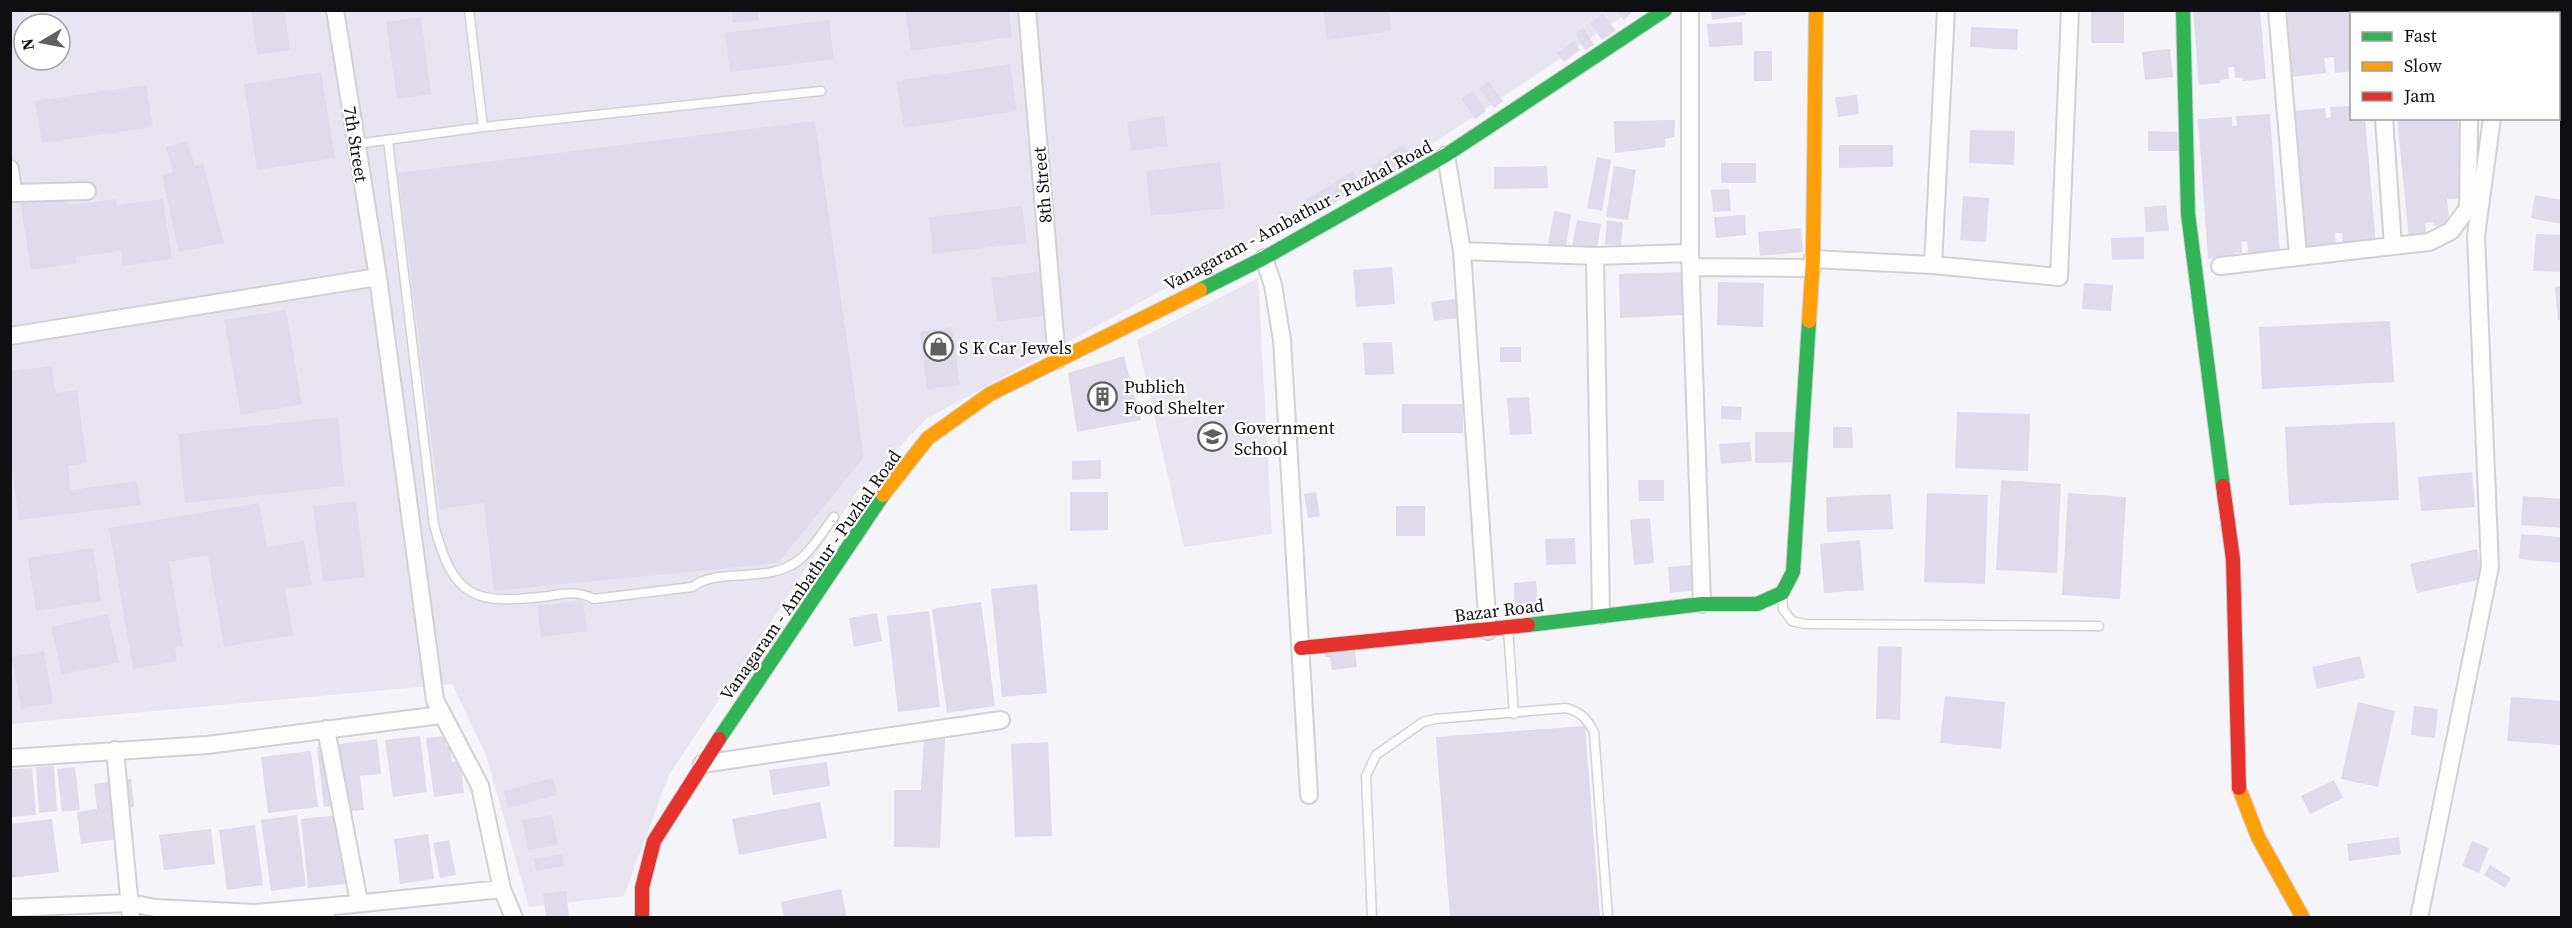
<svg xmlns="http://www.w3.org/2000/svg" width="2572" height="928" viewBox="0 0 2572 928" font-family="'Source Serif 4',serif">
<style>
.built{fill:#e8e5f0;fill-rule:evenodd}
.building{fill:#dfdbeb}
.lines{fill:none;stroke-linecap:round;stroke-linejoin:round}
.lane-casing{stroke:#d1d1d4;stroke-width:11}
.street-casing{stroke:#d1d1d4;stroke-width:20}
.fast-casing{stroke:#d1d1d4;stroke-width:16}
.slow-casing{stroke:#d1d1d4;stroke-width:16}
.jam-casing{stroke:#d1d1d4;stroke-width:16}
.lane{stroke:#fefdfe;stroke-width:8}
.street{stroke:#fefdfe;stroke-width:16}
.fast{stroke:#30b455;stroke-width:14}
.slow{stroke:#ff9f0a;stroke-width:14}
.jam{stroke:#e5322d;stroke-width:14}
.labels{text-anchor:middle;dominant-baseline:central;stroke-width:4.5;stroke-linejoin:round;paint-order:stroke}
.street-label{font-size:18px;fill:#0f0f11;stroke:#fff}
.poi-label{font-size:18px;fill:#0f0f11;stroke:#fff;text-anchor:start}
</style>
<rect width="100%" height="100%" fill="#f5f4f8"/>
<!-- built -->
<path class="built" d="M11,11h1620l-191,128 -514,280 -69,73 -188,283 -45,121 -95,11 -43,-152 -34,-71 -441,40zM24,24h36v36h-36z
M1258,278l14,256 -88,13 -47,-207z"/>
<!-- building -->
<path class="building" d="M251,10h34l5,40 -33,5z
M732,10h26l1,10 -26,3z
M905,10h104l3,27 -101,14z
M1323,10h66l2,21 -64,9z
M1616,10h18l-10,10z
M1711,10h34l1,5 -34,5z
M2091,10h33v33h-33z
M2193,10h67l6,69 -23,2v-3h-8l-1,-11h-6l1,12 -9,1v3l-21,2z
M2287,10h73v4h-8v57l-17,2 -1,-16 -10,1 2,15 -34,4z
M2388,10h59v4h-58z
M2549,10h13v46h-4v-42h-9z
M1603,14l13,17 -14,9 -12,-17z
M421,17l10,77 -34,5 -11,-77z
M829,20l5,39 -104,13 -5,-39z
M1742,22l1,23 -34,2 -2,-23z
M1971,27l47,2 -1,21 -47,-3z
M1584,28l10,17 -9,5 -10,-16z
M1574,41l6,9 -16,12 -7,-9z
M2170,49l3,28 -28,3 -3,-28z
M1754,51h18v30h-18z
M1010,64l7,47 -113,17 -8,-47z
M321,72l14,86 -78,12 -13,-86z
M1488,81l15,20 -9,7 -15,-19z
M146,85l7,42 -111,16 -7,-42z
M1473,91l13,20 -11,8 -14,-21z
M1857,95l2,19 -21,3 -3,-20z
M2352,106v12h13l11,127 -33,-1 -1,-11h-7l1,11 -8,1v4l-22,2 -12,-140 31,-3 1,10 5,-1 -1,-10z
M2270,114l10,139 -24,2 -1,-3h-7l-1,-11 -6,1 1,11h-7v4l-27,2 -10,-140 34,-2v9h5l-1,-10z
M1164,116l4,30 -37,5 -4,-29z
M2397,118h61l7,80 -18,1 3,26 -16,1 -1,-4 -8,1 2,14 -18,2z
M1675,120l-1,17 -9,2v8l-50,6 -1,-32z
M815,121l49,336 -86,106 -284,28 -10,-88 -44,6 -42,-336z
M1970,130l45,1 -1,34 -45,-2z
M2148,131l32,1v19h-32z
M187,141l8,25 8,-3 21,80 -45,9 -17,-77 11,-3 -7,-25z
M1403,144l10,14 -31,22 -10,-14z
M1839,145h54v22l-54,1z
M1597,157l14,3 -9,51 -15,-3z
M1220,162l5,46 -74,8 -5,-45z
M1721,163h35v20h-35z
M1547,166l1,22 -54,1v-22z
M1614,166l22,4 -8,50 -22,-3z
M1353,171l9,15 -53,33 -10,-15z
M1729,189l2,22 -18,1 -2,-22z
M66,194l2,11 48,-6 1,6 46,-6 9,60 -49,7 -2,-15 -45,6 1,6 -46,7 -11,-69z
M2535,195l27,5v24l-31,-6z
M1963,196l26,2 -3,44 -26,-2z
M2166,205l3,26 -23,1 -2,-25z
M1022,206l5,37 -94,11 -4,-37z
M1554,211l17,3 -5,33 -18,-3z
M1745,215l1,20 -30,3 -2,-21z
M1577,220l24,4 -4,26 -25,-4z
M1607,221l16,1 -2,24 -16,-2z
M1801,228l2,24 -43,4 -2,-24z
M2536,234l26,1v37l-29,-1z
M2144,237v22l-32,1 -1,-22z
M1392,267l3,37 -39,3 -3,-37z
M1046,271l5,44 -54,7 -6,-44z
M1682,272l2,43 -64,3 -1,-44z
M1718,282l46,1 -1,44 -46,-2z
M2084,283l29,2 -2,26 -29,-2z
M2562,286v34h-4l-3,-33z
M1464,298l2,19 -32,4 -3,-19z
M286,310l16,94 -61,11 -17,-95z
M2390,321l4,61 -132,7 -3,-62z
M952,327l8,58 -33,4 -7,-57z
M1392,342l2,32 -29,1 -2,-32z
M1500,347h21v15h-21z
M1124,356l17,64 -64,12 -9,-59z
M52,366l4,27 21,-3 10,73 -19,3 3,24 66,-9 4,24 -122,15 -9,-67v-82z
M1529,397l3,37 -22,1 -3,-37z
M1402,404h61v29h-61z
M1721,406l21,1 -1,13 -20,-1z
M1957,412l73,2 -2,57 -73,-3z
M338,417l7,69 -160,17 -7,-69z
M2395,422l4,78 -110,5 -4,-78z
M1833,427h19l1,21h-20z
M1755,432h40l1,30 -41,1z
M1750,442l2,19 -31,3 -2,-20z
M1101,460v19l-29,1v-19z
M2472,472l3,35 -54,4 -3,-34z
M1638,480h26v21h-25z
M2001,480l60,4 -4,89 -61,-3z
M1070,492h38v38l-38,1z
M1316,492l4,24 -12,2 -4,-24z
M1927,493l61,2 -3,89 -61,-2z
M2068,493l58,4 -6,102 -58,-4z
M1891,494l2,35 -66,3 -1,-35z
M2523,496l39,3v29l-41,-3z
M356,501l9,76 -42,5 -10,-76z
M259,503l8,44 37,-6 8,44 -27,4 8,46 -69,12 -16,-92 -39,7 14,84 -8,1 2,14 -44,8 -24,-141z
M1396,506h29v30h-29z
M1650,518l4,45 -20,2 -4,-45z
M2521,534l41,3v26l-43,-4z
M1575,538l1,26 -30,1 -1,-26z
M1860,540l4,50 -40,3 -4,-49z
M93,548l8,53 -65,10 -8,-53z
M2477,549l6,30 -66,14 -7,-29z
M1691,565l2,26 -23,2 -2,-26z
M1536,581l2,26 -23,1 -1,-25z
M1037,584l10,109 -45,4 -11,-108z
M583,600l4,31 -46,6 -4,-31z
M981,602l14,104 -48,7 -15,-104z
M929,611l11,96 -42,5 -11,-96z
M877,613l5,28 -28,6 -5,-29z
M108,614l11,48 -57,13 -11,-48z
M1354,644l3,23 -25,3 -2,-13h-5l-1,-9z
M1878,646l24,1 -2,73 -24,-1z
M44,651l9,52 -32,6 -9,-52z
M2360,656l5,22 -48,11 -5,-22z
M1945,696l60,6 -4,47 -61,-6z
M2511,697l51,4v44l-55,-4z
M2358,702l37,9 -17,76 -37,-8z
M2414,706l24,3 -3,29 -24,-3z
M1585,726l15,192h-150l-14,-181z
M420,736l7,56 -34,5 -8,-57z
M445,736l1,10h4l2,16 8,-1 4,32 -30,4 -8,-59z
M924,738l21,1 -5,109 -46,-1v-57h27z
M377,739l4,35 -21,2 4,34 -22,2 -1,-7 -17,2 -7,-60z
M1048,742l4,94 -37,1 -4,-93z
M311,751l7,56 -50,6 -7,-56z
M827,762l3,24 -57,9 -4,-25z
M54,766l3,45 -18,2 -3,-46z
M75,767l5,43 -18,2 -5,-43z
M32,768l4,47 -24,2 -2,-48z
M553,778l4,17 -49,13 -4,-17z
M131,779l3,28 -21,3 5,29 -37,5 -4,-32 20,-3 -3,-25z
M2334,780l9,18 -33,16 -9,-18z
M820,802l7,36 -88,17 -7,-36z
M297,815l9,71 -35,5 -10,-71z
M338,815l7,69 -37,4 -7,-69z
M552,815l6,30 -30,5 -6,-30z
M52,819l7,53 -49,6v-54z
M255,825l8,60 -36,5 -8,-60z
M211,829l4,35 -51,6 -5,-35z
M428,834l6,45 -34,5 -6,-45z
M2399,837l2,17 -52,7 -2,-17z
M449,840l7,35 -16,3 -7,-35z
M2472,841l17,7 -10,25 -17,-7z
M562,854l2,12 -28,5 -2,-12z
M2490,865l21,13 -6,10 -21,-13z
M841,889l6,29h-63l-3,-16z
M566,891l3,25 -23,2 -3,-24z"/>
<g class="lines">
<defs>
<path id="lane" d="M483,127l338,-36
M388,140l46,385c20,75 41,80 115,71 16,-3 30,-5 45,3l98,-12c29,-21 75,-2 107,-27 13,-10 24,-29 35,-43
M356,144l127,-17 -14,-117
M1782,594l1,15 9,12 13,3 294,2
M1508,628l6,86
M1372,918l-6,-142 10,-21 47,-33 12,-3 131,-11c15,4 21,11 28,24l14,186"/>
<path id="street" d="M335,10l43,267 57,423 45,86 22,103
M1027,10l30,350
M1690,10v243l12,351
M2277,10l21,245
M2376,10v4
M2472,14v-4
M2504,14v-4
M1446,155l16,96 26,380
M10,169l3,24 74,-2
M2393,246l36,-4 22,-11 17,-23 1,-90
M1462,251l133,5 95,-3
M1595,256l6,359
M1264,258l9,27 9,55 27,455
M1813,259l120,6 126,12 11,-267
M1933,265l13,-255
M2220,266l173,-20 -9,-128
M1691,267l121,1
M10,336l368,-59
M326,729l33,173
M115,750l16,168
M10,758l197,-13 234,-30
M702,764l299,-44
M10,908l120,-5 25,5 100,5 69,-6
M326,918l-2,-11 178,-18 12,29
M2419,918l71,-351 -14,-331 16,-118"/>
<path id="fast" d="M2183,10l5,204 35,272
M1200,290l64,-32 182,-103 219,-145
M1528,625l174,-21h55l25,-11 11,-21 16,-251
M719,739l164,-244"/>
<path id="slow" d="M1809,321l4,-62 3,-249
M883,495l45,-57 62,-44 210,-104
M2239,788l19,49 45,81"/>
<path id="jam" d="M2223,486l10,73 6,229
M1301,648l227,-23
M642,918v-30l12,-47 65,-102"/>
</defs>
<!-- lane casing -->
<use href="#lane" class="lane-casing"/>
<!-- street casing -->
<use href="#street" class="street-casing"/>
<!-- fast casing -->
<use href="#fast" class="fast-casing"/>
<!-- slow casing -->
<use href="#slow" class="slow-casing"/>
<!-- jam casing -->
<use href="#jam" class="jam-casing"/>
<!-- lane -->
<use href="#lane" class="lane"/>
<!-- street -->
<use href="#street" class="street"/>
<!-- fast -->
<use href="#fast" class="fast"/>
<!-- slow -->
<use href="#slow" class="slow"/>
<!-- jam -->
<use href="#jam" class="jam"/>
</g>
<!-- icons -->
<defs>
<symbol id="shop-ring" viewBox="-11 -11 22 22"><circle r="9.5" fill="#fff" stroke="#605f62" stroke-width="1.5"/><path d="M-5-2.5h2.3a2.7 3.5 0 0 1 5.4 0H5L5.5 6h-11ZM-1.5-2.5h3a1.5 2.3 0 0 0-3 0Z" fill="#605f62"/></symbol>
<symbol id="building-ring" viewBox="-11 -11 22 22"><circle r="9.5" fill="#fff" stroke="#605f62" stroke-width="1.5"/><path d="M-4-6H4V6H1V3H-1V6H-4ZM-2.5-4.3h1.7v1.8h-1.7ZM.8-4.3h1.7v1.8H.8ZM-2.5-1h1.7V.8h-1.7ZM.8-1h1.7V.8H.8Z" fill="#605f62"/></symbol>
<symbol id="school-ring" viewBox="-11 -11 22 22"><circle r="9.5" fill="#fff" stroke="#605f62" stroke-width="1.5"/><path d="M0-5L7-2L0 1L-7-2ZM-4 1L0 2.5L4 1V4Q0 6-4 4Z" fill="#605f62"/></symbol>
</defs>
<g fill-rule="evenodd">
<use href="#shop-ring" x="922" y="330" width="33" height="33"/>
<use href="#building-ring" x="1086" y="380" width="33" height="33"/>
<use href="#school-ring" x="1196" y="420" width="33" height="33"/>
</g>
<g class="labels">
<!-- street labels -->
<g class="street-label">
<text transform="translate(356 144) rotate(81)">7th Street</text>
<text transform="translate(1042 185) rotate(-95)">8th Street</text>
<text transform="translate(1298 215) rotate(-28)">Vanagaram - Ambathur - Puzhal Road</text>
<text transform="translate(810 575) rotate(-55)">Vanagaram - Ambathur - Puzhal Road</text>
<text transform="translate(1499 610) rotate(-7)">Bazar Road</text>
</g>
<!-- poi labels -->
<g class="poi-label">
<text x="959" y="347">S K Car Jewels</text>
<text x="1124" y="386">Publich<tspan x="1124" dy="21">Food Shelter</tspan></text>
<text x="1234" y="427">Government<tspan x="1234" dy="21">School</tspan></text>
</g>
</g>
<!-- border -->
<rect width="2572" height="928" fill="none" stroke="#0f0f11" stroke-width="24"/>
<!-- legend -->
<rect x="2350" y="12" width="210" height="108" fill="#ffffff" stroke="#9f9fa0" stroke-width="1.5"/>
<rect x="2362" y="32" width="30" height="9" fill="#30b455" stroke="#9f9fa0" stroke-width="1.5"/>
<text x="2404" y="42" font-size="18" fill="#0f0f11">Fast</text>
<rect x="2362" y="62" width="30" height="9" fill="#ff9f0a" stroke="#9f9fa0" stroke-width="1.5"/>
<text x="2404" y="72" font-size="18" fill="#0f0f11">Slow</text>
<rect x="2362" y="92" width="30" height="9" fill="#e5322d" stroke="#9f9fa0" stroke-width="1.5"/>
<text x="2404" y="102" font-size="18" fill="#0f0f11">Jam</text>
<!-- north arrow -->
<g transform="translate(42 42) rotate(260)"><circle r="28" fill="#ffffff" stroke="#9f9fa0" stroke-width="1.5"/>
<path d="M0-4.5L10 22L0 15L-10 22Z" fill="#605f62"/>
<text y="-9" font-size="16" font-weight="bold" text-anchor="middle" fill="#0f0f11">N</text>
</g>
</svg>
